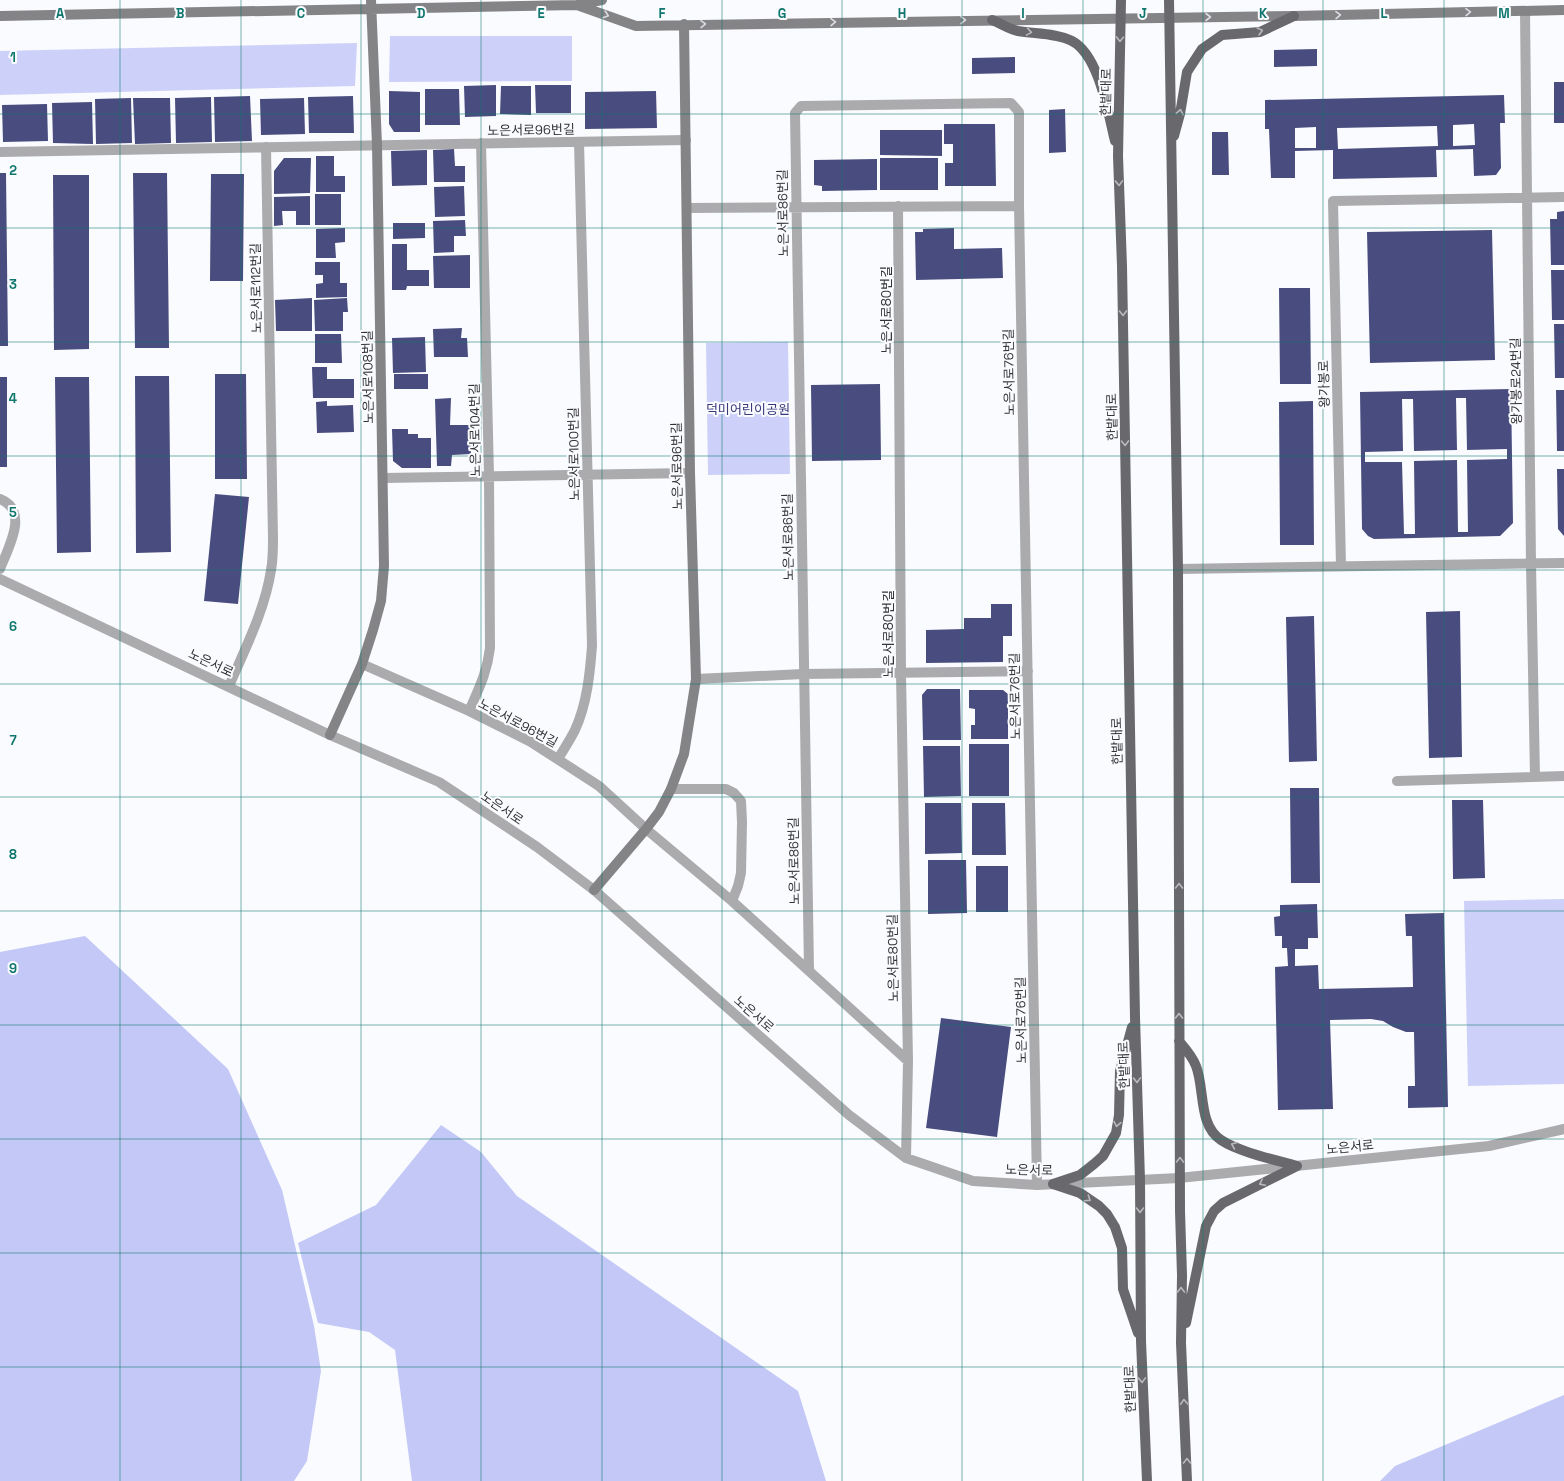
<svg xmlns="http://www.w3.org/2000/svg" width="1564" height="1481" viewBox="0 0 1564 1481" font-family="'Space Grotesk','Noto Sans KR',sans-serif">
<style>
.green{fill:#cdd1f9}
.forest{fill:#c3c8f7}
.building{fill:#494c7e;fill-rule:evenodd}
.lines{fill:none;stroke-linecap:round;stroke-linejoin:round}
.lane{stroke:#ababad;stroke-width:10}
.street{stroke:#ababad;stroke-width:10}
.secondary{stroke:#848487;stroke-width:10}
.primary{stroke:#69696d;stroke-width:10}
.oneway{stroke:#dcdde0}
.oneway2{stroke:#b9b9bd}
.grid{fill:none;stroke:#0f766e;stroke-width:1;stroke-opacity:0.55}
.labels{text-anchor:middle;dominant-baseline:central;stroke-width:4;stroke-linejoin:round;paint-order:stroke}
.street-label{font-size:13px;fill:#343436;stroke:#fafbfe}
.park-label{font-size:13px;fill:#39387c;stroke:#fafbfe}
.grid-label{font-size:13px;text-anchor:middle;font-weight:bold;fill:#0f766e;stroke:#fafbfe;stroke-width:4;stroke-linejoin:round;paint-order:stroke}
</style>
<rect width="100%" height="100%" fill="#fafbfe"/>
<!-- green -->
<path class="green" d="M390,36h182v45l-183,1z
M357,43l-2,43 -355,9v-44z
M788,342l2,132 -82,1 -2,-132z
M1564,899v185l-96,2 -4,-185z"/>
<!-- forest -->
<path class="forest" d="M85,936l143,133 54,121 32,136 7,45 -14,90 -13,20h-294v-529z
M441,1125l40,27 36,44 281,195 28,90h-414l-17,-131 -26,-18 -51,-9 -20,-80 78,-38z
M1564,1395v86h-184l15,-15z"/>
<!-- building -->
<path class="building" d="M1317,49v17l-43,1v-17z
M1015,57v16l-43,1v-16z
M1554,82h10v41h-10z
M496,85v31l-31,1 -1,-31z
M535,85h36v28h-35z
M501,86h30v29l-31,-1z
M425,89h34l1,36h-35z
M389,91l31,1v40h-26l-5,-8z
M656,91l1,37 -72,1v-37z
M1504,95l1,28h-5l1,45 -5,7 -22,1 -1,-27 -37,1 1,27 -104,2v-29l-38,1v27h-24l-2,-49h-4v-29zM1474,124l1,21 -22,1v-21zM1437,126l1,20 -100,3 -1,-21zM1316,127v21h-21v-20z
M250,96l2,45 -37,1 -1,-45z
M353,96l1,37h-45l-1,-36z
M211,97l1,45 -36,1 -1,-45z
M131,98l1,45 -36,1 -1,-45z
M133,98h37l1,45 -36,1z
M304,98l1,36 -44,1 -1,-36z
M92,102l1,42 -40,-1 -1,-40z
M47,104l1,37 -45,1 -1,-37z
M1065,109l1,43 -17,1v-43z
M944,124h51l1,62h-51v-23h8v-19h-9z
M880,130h62v26l-62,-1z
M1212,132h16l1,43h-17z
M454,149l1,17h10v16h-31l-1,-32z
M427,150v35l-35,1 -1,-35z
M316,156h18v20h11v16h-29z
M284,158h27l-1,35 -36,1v-23z
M880,158h58v32h-58z
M877,159v31l-55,1v-5l-8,-1v-25z
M0,173h6l2,173h-8z
M133,173h34l2,175h-34z
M211,174h33l-1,107h-33z
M53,175h36v174l-35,1z
M464,186l1,30 -30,1 -1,-30z
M315,194h26v31h-26z
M310,196v29h-14v-14h-14l1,14 -9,1v-29z
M1564,211v54h-13l-1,-46h7v-7z
M465,220l1,16h-12v16l-20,1 -1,-32z
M393,223h32v15l-32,1z
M345,228v14l-10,1 1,15h-20v-29z
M954,228v21l48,-1 1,30 -87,2 -1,-48h8v-3z
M1492,230l3,130 -125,3 -3,-131z
M392,244h15v26h22v16h-22l-1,4h-14z
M470,255v33h-36l-1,-32z
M315,262h25v21h7v14l-31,1v-14l7,-1v-8h-8z
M1551,270h13v50h-12z
M1279,288h31l1,96h-31z
M312,298v33h-36l-1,-31z
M347,298l1,14h-5v19h-28l-1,-31z
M1554,324h10v54h-9z
M462,328l-1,10h6l1,19h-34l-1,-28z
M315,334h26l1,29h-27z
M425,337l1,35 -33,1 -1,-35z
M312,367h15v12h27v19h-41z
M215,374h31l1,105h-32z
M394,374h34v15h-34z
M135,376h34l2,176 -35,1z
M0,377h7v90h-7z
M55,377h34l2,175 -34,1z
M880,384l1,76 -69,1 -1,-76z
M1511,389l2,134 -13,13 -126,3 -6,-3 -6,-7 -2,-137zM1456,398h10l1,52 40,-1v10l-40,1 1,72h-10l-1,-72 -43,1 1,73h-11l-2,-72h-37v-10l38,-1 -1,-52h11l1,52 43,-1z
M1556,390h8v61h-7z
M451,398l-1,27h21v29l-19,1 -1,11h-14l-2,-67z
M327,401v5l26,-1 1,27 -37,1 -1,-31z
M1313,401l1,144h-34l-1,-143z
M392,429h16v5h10v4h13v30h-29l-9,-7z
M1557,469h7v67l-6,-7z
M215,494l34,3 -11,107 -34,-3z
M991,604h21v32h-9v26l-77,1v-33l38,-1v-11h27z
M1460,611l2,146 -33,1 -3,-146z
M1314,616l3,145 -28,1 -3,-145z
M927,689h33l1,51h-38l-1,-45z
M969,690h34l5,4v45h-37v-14h4v-16l-6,-1z
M969,744h40v52h-40z
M923,746h37l1,50 -37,1z
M1290,788h29l1,95h-29z
M1452,800h31l2,78 -32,1z
M925,803h36l1,50 -37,1z
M972,803h33l1,52h-34z
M928,860h38l1,53 -39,1z
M976,866h32v46h-32z
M1317,904l1,34h-10v11h-13v17l23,-1 1,24 94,-2 -1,-51h-6l-1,-22 39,-1 4,194 -40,1v-22h7l-1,-54h-8l-13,-5 -10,-6 -12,-2 -41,1 3,89 -55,1 -3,-143 13,-1 -1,-18h-5v-12h-7l-1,-19 6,-1v-11z
M941,1018l70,9 -14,110 -71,-9z"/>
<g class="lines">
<!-- lane -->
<path class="lane" d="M0,499c30,12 8,49 0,70
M1531,564l4,213
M1397,781l167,-5"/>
<!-- street -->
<path class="street" d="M1525,11l6,553
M0,152l686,-12
M898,206l3,468 7,387 -2,97
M687,208l332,-2
M383,478l307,-5
M1341,566l-8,-365 231,-4
M1178,569l386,-6
M0,579l330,156 109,47 98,65 57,43 255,225 57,43 67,23 64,4 142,-7 310,-32 75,-17
M362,664l107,47 62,31 68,44 47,43 86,72 176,160
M696,679l107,-5 225,-3
M229,686c16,-37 36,-76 42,-116 2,-10 2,-21 2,-31l-7,-392
M469,711c10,-23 18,-38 21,-63l-1,-173 -8,-332
M558,759c6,-10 12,-19 17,-29 12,-26 15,-57 17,-84l-13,-504
M671,789h55l8,4 7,8 1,21 -1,51 -3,13 -6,15
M809,969l-14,-856 6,-7 210,-3 8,9v94l18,979"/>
<!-- secondary -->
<path class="secondary" d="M577,5l59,21 658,-10 270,-6
M0,16l577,-11 25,-5
M330,735l32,-71 11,-34 8,-29 3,-35 -7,-421 -6,-145
M594,890l52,-61 13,-17 12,-23 13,-35 12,-75 -6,-206 -6,-449"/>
<!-- primary -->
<path class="primary" d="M1121,0l-3,156 4,110 13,751 5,163 1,161 6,140
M1169,0l9,569 2,642 2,64 -1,68 6,138
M992,20c8,3 17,9 26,11 17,3 38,2 54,10 27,14 36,72 43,100
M1174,136l6,-22 7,-42 15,-23 20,-14 38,-3 34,-16
M1179,1041c6,7 14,16 17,25 9,23 2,59 25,74 18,12 55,20 76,26
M1053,1184l27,-9 14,-11 9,-8 13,-23 3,-18 1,-44 12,-44
M1053,1184l27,9 19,13 8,8 8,13 7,21 1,41 15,44
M1186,1323l20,-97 8,-15 9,-8 74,-37"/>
</g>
<!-- one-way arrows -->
<defs><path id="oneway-chevron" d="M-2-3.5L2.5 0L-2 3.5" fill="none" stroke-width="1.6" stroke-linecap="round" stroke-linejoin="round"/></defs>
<g class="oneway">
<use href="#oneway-chevron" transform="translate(1468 12) rotate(-1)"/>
<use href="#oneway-chevron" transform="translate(606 15) rotate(19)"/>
<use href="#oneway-chevron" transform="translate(1338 15) rotate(-1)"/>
<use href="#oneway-chevron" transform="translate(1208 17)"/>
<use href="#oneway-chevron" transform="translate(963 20) rotate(-1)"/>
<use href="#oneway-chevron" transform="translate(833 22) rotate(-1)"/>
<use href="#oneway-chevron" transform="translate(703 24) rotate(-1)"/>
</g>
<g class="oneway2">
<use href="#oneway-chevron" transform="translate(1260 31) rotate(-15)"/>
<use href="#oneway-chevron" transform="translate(1029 32) rotate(9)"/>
<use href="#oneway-chevron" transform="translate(1120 39) rotate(91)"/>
<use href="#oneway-chevron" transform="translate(1180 112) rotate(-79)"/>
<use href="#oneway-chevron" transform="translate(1119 183) rotate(88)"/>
<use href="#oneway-chevron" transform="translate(1123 313) rotate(89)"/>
<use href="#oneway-chevron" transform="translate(1125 443) rotate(89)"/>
<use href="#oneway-chevron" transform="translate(1179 886) rotate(-90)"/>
<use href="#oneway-chevron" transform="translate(1179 1016) rotate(-90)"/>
<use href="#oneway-chevron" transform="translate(1137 1080) rotate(88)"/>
<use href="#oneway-chevron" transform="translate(1117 1124) rotate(100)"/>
<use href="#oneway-chevron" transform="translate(1234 1145) rotate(-157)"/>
<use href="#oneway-chevron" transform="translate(1180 1160) rotate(-89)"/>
<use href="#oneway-chevron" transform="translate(1262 1183) rotate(154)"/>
<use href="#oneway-chevron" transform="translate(1088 1199) rotate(34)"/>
<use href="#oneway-chevron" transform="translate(1140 1210) rotate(90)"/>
<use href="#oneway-chevron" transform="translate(1181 1290) rotate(-90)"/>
<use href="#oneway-chevron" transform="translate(1142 1380) rotate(88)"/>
<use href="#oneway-chevron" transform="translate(1184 1402) rotate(-93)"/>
<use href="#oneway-chevron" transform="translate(1187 1461) rotate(-91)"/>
</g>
<!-- grid -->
<path class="grid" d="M120,0v1481M241,0v1481M361,0v1481M481,0v1481M602,0v1481M722,0v1481M842,0v1481M962,0v1481M1083,0v1481M1203,0v1481M1323,0v1481M1444,0v1481M0,114h1564M0,228h1564M0,342h1564M0,456h1564M0,570h1564M0,684h1564M0,797h1564M0,911h1564M0,1025h1564M0,1139h1564M0,1253h1564M0,1367h1564"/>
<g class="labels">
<!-- street labels -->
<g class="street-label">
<text transform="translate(1106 92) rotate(-89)">한밭대로</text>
<text transform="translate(531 130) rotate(-1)">노은서로96번길</text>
<text transform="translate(783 213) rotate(-91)">노은서로86번길</text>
<text transform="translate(256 288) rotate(-91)">노은서로112번길</text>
<text transform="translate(886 310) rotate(-90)">노은서로80번길</text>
<text transform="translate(1009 372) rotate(-91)">노은서로76번길</text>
<text transform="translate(368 377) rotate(-91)">노은서로108번길</text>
<text transform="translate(1516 381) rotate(-91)">왕가봉로24번길</text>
<text transform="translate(1324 384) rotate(-91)">왕가봉로</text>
<text transform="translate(1112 417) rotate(-91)">한밭대로</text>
<text transform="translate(475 430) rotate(-91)">노은서로104번길</text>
<text transform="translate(574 454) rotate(-91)">노은서로100번길</text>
<text transform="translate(677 466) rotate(-91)">노은서로96번길</text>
<text transform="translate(788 537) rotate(-91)">노은서로86번길</text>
<text transform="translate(888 634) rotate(-90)">노은서로80번길</text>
<text transform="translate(211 663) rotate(25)">노은서로</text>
<text transform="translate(1015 696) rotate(-91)">노은서로76번길</text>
<text transform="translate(518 723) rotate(28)">노은서로96번길</text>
<text transform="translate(1117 741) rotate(-91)">한밭대로</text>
<text transform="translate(502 808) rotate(34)">노은서로</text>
<text transform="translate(794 861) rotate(-91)">노은서로86번길</text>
<text transform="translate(893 958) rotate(-91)">노은서로80번길</text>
<text transform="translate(754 1014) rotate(41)">노은서로</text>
<text transform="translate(1021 1020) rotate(-91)">노은서로76번길</text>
<text transform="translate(1124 1065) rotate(-92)">한밭대로</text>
<text transform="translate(1350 1147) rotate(-6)">노은서로</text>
<text transform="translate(1029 1170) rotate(1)">노은서로</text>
<text transform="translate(1130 1389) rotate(-92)">한밭대로</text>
</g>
<!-- park labels -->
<g class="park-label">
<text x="748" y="409">덕미어린이공원</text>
</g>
</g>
<g class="grid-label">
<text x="60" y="18">A</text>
<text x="180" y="18">B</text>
<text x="301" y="18">C</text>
<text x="421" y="18">D</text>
<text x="541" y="18">E</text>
<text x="662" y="18">F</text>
<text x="782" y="18">G</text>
<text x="902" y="18">H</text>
<text x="1023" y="18">I</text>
<text x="1143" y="18">J</text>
<text x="1263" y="18">K</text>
<text x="1384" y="18">L</text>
<text x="1504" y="18">M</text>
<text x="13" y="62">1</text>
<text x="13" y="175">2</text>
<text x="13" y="289">3</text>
<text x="13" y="403">4</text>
<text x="13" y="517">5</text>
<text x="13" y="631">6</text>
<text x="13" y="745">7</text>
<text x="13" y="859">8</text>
<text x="13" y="973">9</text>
</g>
</svg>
